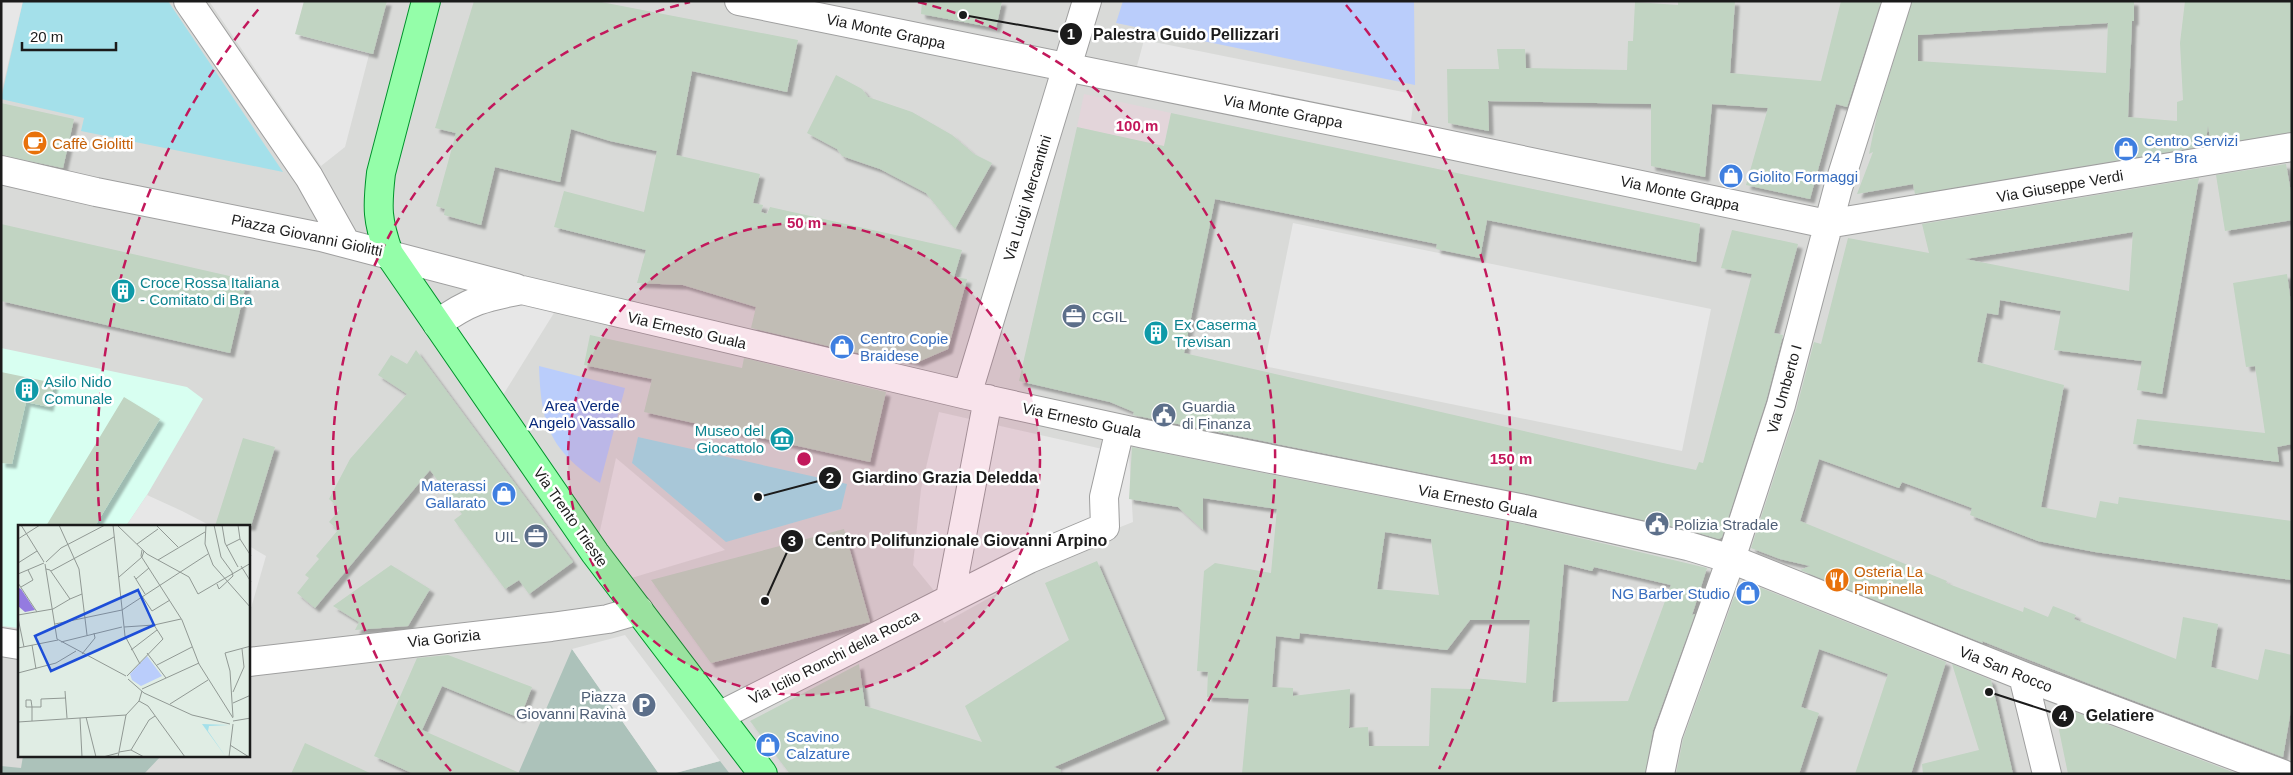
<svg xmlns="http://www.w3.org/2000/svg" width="2293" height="775" viewBox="0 0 2293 775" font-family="Helvetica,sans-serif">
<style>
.residential{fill:#d9dad8;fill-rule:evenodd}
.education{fill:#d8fff1}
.construction{fill:#acc2ba}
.grass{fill:#a4e0ea}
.park{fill:#bacdfb}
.parking{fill:#e7e7e7}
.plaza{fill:#e3d5da}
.building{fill:#c1d4c2;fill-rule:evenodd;filter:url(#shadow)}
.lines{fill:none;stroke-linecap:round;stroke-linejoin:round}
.minor-casing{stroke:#9f9f9f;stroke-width:30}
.major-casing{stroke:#00932c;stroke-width:30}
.minor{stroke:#fff;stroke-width:28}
.major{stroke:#94fea9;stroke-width:28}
.ring{fill:none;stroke:#c2185b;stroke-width:2.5;stroke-dasharray:9 6}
.labels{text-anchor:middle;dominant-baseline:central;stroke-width:5;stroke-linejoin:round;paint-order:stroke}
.street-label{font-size:15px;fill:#1b1b1b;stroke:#fff}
.shop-label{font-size:15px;fill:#366cbe;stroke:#fff;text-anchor:start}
.food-label{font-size:15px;fill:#c56008;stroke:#fff;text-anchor:start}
.culture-label{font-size:15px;fill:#0d838f;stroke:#fff;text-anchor:start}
.service-label{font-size:15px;fill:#4e5e75;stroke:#fff;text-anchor:start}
.park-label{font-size:15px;fill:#08297b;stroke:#fff}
.inset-road{fill:none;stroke:#919994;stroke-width:1}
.view{fill:#1d4ed8;fill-opacity:0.15;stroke:#1d4ed8;stroke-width:2.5}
.inset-edge{fill:none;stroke:#1b1b1b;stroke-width:2.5}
.centre{fill:#c2185b;stroke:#fff;stroke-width:2.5}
.ring-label{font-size:15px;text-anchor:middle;font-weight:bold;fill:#c2185b;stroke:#fff;stroke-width:5;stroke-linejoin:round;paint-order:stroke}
.leader{fill:none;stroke:#1b1b1b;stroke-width:2}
.callout-dot{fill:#1b1b1b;stroke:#fff;stroke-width:2}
.mark-label{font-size:15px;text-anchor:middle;font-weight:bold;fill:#fff}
.callout-label{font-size:16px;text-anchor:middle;font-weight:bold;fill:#1b1b1b;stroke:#fff;stroke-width:5;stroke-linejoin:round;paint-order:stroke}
</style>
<defs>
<filter id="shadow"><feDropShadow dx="4.5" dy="4.5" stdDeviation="1" flood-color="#0004"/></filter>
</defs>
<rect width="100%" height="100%" fill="#e0ede4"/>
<!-- residential -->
<path class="residential" d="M1,1h2291v773h-2291zM19,526h230v230h-230z"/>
<!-- education -->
<path class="education" d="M1,348l186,39 16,12 -56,96 -21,31h-107v102l-18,-2z"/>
<!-- construction -->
<path class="construction" d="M572,649l87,125h-141z
M23,756h138l-17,18h-143v-8l20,2z
M720,761l10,13h-58z"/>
<!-- grass -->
<path class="grass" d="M23,1h145l115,171 -202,-41 3,-13 -83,-19z
M638,437l209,47 -6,25 -115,33 -94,-79z"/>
<!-- park -->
<path class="park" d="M1123,1h291l1,84 -299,-62z
M539,366l86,22 -25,95c-50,-33 -59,-58 -61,-117z"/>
<!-- parking -->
<path class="parking" d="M1,1h22l-22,93z
M209,1h174l-38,146 -24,19z
M1144,40l269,54 1,3 -3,24 -274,-55z
M1293,223l418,86 -29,142 -418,-85z
M562,300l-67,108 -58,-84 21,-15z
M939,412l190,43 4,67 -25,10 -164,91 -12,-27 3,-4 -22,-27 8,-76z
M616,458l109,92 -107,32 -23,-29z
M147,495l35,16 29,15h-85z
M249,546l17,10 -17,59z
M625,635l95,126 -48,13h-13l-87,-125z"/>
<!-- plaza -->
<path class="plaza" d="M1084,94l87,19 -59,267 8,-243 -43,-10z"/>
<!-- building -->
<path class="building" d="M304,1h83l-14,53 -78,-20z
M474,1h122l202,39 -11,52 -95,-21 -16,84 84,19 -7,29 10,2 -2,7 6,2 3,-7 192,43 -8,27 13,2 -19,70 -30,13 -25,-5 -1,4 -141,-33 5,-21 -73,-22 -46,-2 9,-33 -92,-23 10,-36 80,21 13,-61 -47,-10 -39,-12 -11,53 -65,-15 -14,58 -37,-10 1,-6 -9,-3 20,-73 -21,-5z
M922,1h80l-6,27 -75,-14z
M1678,1h57l-5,72 91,8 20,-80h40l-34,106 -11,-3 -26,95 -64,-14 22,-77 -56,-4 -7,73 -54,-11v-62l-163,-3 1,30 -41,-8 -1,-54h52l-2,-20h28l1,19 101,2 1,-29h5l2,-39 43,3z
M1912,1h222v20h-2l-4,96 49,4v-19l6,-2 -3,-57 5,-42h107v131l-81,13 -3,-19 -3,20 -290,48 -2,-10 -56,10 16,-42 -4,2 8,-39zM2108,23l-2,50 -188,-12v-26z
M836,75l26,14 6,8 44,15 40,23 22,19 18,9 -37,66 -29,-36 -46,-24 -38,-13 -5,-7 -30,-16z
M1,103l73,16 -11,49 -62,-13z
M1171,113l529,111 -4,38 -209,-42 -7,38 -44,-9 1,-5 -222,-45 -31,154 479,110 33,7 3,-8 4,1 49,-189 -31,-6 11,-38 66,14 -24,89 9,2 -17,66 -44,136 -3,2 -27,-8 -165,-37 -394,-79 1,-3 -24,-10 -91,-21 58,-254 87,19z
M2286,164l6,34v22l-67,11 -9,-56z
M2199,178l-37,216 -25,-4 5,-29 -88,-11 7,-39 -61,-11 -2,15 -11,-2 -10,49 87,23 -23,122 55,11 4,-17 18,3 1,-7 173,24v59l-197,-28 -57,-11 -68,-26 2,-7 -70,-26 -3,6 -80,-29 -19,62 147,60 -1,2 77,29 1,-5 24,10 5,-11 23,9 -2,4 102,40 7,-42 35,7 -7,43 47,13 7,-31 27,6v49l-9,53 -193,-73 -108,-43 1,2 -183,-73 10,-4 -30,-7 -29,-11 45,-138 18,-68 7,2 27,-106 81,15 -7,-29zM2133,232l-4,59 -164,-32z
M1,224l246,56 -17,73 -229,-52z
M2287,274l5,36v134l-15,3 2,15 -146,-18 4,-25 128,14 -10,-67 -9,1 -13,-84z
M590,335l152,33 2,-10 142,34 -16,70 -226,-50 8,-33 -68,-14z
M416,350l157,212 -44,32 -10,-14 -14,9 -51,-69 8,-6 -32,-44 -115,138 -18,-15 12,-15 -4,-3 14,-16 -3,-3 22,-26 -9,-8 11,-13 -11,-10 21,-40 57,-65 -29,-19 13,-20 16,9z
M1,372l53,11 -5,24 -23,-5 -14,62 -11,-1z
M124,397l36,22 -65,107h-49z
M243,438l32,9 -24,79h-36z
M1132,447l389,77 186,44 -15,47 3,-1 -42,116 -8,44h-403l7,-75 -42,-2 1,-25 -11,-1 7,-100 11,-8 56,10 6,-64 -74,-11v32l-25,-23 -49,-8zM1385,532l46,7 8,56 -62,-6zM1564,564l28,7 2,-4 77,18 -43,116 -76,1zM1470,620h60l-4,63 -53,-5 -1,11 -41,-1 -2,58h-60l-1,-19 -19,1 1,-39 -57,7v-8l-21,-1 4,-51 23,3 1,-6 147,17z
M844,529l26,93 -159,41 -60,-83z
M1097,561l68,158 -111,48 7,3 -1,4h-270l-40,-53 109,-57 6,42 117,36 -17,-36 104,-66 -24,-57z
M391,565l39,24 -22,37 -53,4 4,-8 -26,-16z
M1759,587l187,75 -35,112h-56l33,-100 -69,-25 -18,58 18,6 -20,61h-123l7,-35 51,-142z
M448,655l84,32 -12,31 -78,-32 -20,44 100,44h-108l-40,-18 43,-98z
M1952,664l39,16 22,94h-90l-1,-10 57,-14z
M2070,710l168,64h-170l-9,-44 2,-8z
M305,743l67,31h-81z"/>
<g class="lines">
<defs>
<path id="minor" d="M188,1l121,176 37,66
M739,1l697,141 391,82 465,-77
M1,170l95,22 225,45 195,51
M437,324c32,-23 47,-27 85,-34l445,105 178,39 379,75 164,37 43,13 292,117 260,98
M967,395l120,-394
M950,598l38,-199
M1,642l18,3
M249,662l302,-35 57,-8 31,-9
M2023,676l24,98
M719,716l310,-157 76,-32 -1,-30 16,-68
M1660,774l8,-39 63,-176 50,-154 57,-217 59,-187"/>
<path id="major" d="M426,1l-45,172c-4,35 -4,47 8,81l206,299 168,221"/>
</defs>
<!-- minor casing -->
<use href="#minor" class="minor-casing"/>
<!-- major casing -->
<use href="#major" class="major-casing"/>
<!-- minor -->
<use href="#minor" class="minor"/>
<!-- major -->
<use href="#major" class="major"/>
</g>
<!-- distance rings -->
<circle cx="804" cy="459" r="236" fill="#c2185b" fill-opacity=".12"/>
<g class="ring">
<circle cx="804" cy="459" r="236"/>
<path d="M451 771A471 471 0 0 1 690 2M918 2A471 471 0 0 1 1157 771"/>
<path d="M100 521A707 707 0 0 1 262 5M1346 5A707 707 0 0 1 1439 769"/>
</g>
<!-- icons -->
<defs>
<symbol id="cafe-disc" viewBox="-11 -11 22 22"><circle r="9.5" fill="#e8710a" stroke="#fff"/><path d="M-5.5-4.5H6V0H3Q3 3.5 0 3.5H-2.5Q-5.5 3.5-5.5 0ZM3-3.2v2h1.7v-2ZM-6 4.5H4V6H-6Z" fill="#fff"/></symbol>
<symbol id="shop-disc" viewBox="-11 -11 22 22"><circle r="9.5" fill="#3f7fe0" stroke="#fff"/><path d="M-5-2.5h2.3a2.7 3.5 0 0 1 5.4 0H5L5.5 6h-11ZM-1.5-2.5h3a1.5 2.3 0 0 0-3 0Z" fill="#fff"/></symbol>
<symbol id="building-disc" viewBox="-11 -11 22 22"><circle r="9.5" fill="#0f9aa8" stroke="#fff"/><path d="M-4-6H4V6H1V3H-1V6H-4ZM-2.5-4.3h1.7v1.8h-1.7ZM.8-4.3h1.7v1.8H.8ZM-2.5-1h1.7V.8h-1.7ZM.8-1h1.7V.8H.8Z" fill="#fff"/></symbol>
<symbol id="office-disc" viewBox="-11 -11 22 22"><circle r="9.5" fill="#5c6f8a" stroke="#fff"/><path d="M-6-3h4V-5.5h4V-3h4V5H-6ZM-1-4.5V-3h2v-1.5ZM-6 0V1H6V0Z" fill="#fff"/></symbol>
<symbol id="civic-disc" viewBox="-11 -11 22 22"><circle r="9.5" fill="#5c6f8a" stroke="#fff"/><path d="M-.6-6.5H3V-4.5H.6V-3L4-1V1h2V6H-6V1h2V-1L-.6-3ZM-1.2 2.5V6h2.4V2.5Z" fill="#fff"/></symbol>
<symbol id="museum-disc" viewBox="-11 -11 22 22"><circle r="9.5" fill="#0f9aa8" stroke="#fff"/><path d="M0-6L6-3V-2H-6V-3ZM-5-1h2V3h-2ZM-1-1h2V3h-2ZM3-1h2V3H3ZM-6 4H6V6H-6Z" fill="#fff"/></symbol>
<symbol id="restaurant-disc" viewBox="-11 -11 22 22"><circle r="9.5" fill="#e8710a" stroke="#fff"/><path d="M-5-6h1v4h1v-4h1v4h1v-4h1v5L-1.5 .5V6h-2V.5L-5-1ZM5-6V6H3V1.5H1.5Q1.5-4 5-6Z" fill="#fff"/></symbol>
<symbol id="parking-disc" viewBox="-11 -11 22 22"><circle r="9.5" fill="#5c6f8a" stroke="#fff"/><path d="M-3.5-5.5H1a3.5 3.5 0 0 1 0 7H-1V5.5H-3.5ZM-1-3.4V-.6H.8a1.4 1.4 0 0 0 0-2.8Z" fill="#fff"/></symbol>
</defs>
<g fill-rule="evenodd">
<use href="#cafe-disc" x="21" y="129" width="28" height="28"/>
<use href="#shop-disc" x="2112" y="135" width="28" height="28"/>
<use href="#shop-disc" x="1717" y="162" width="28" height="28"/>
<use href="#building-disc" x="109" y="277" width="28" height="28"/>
<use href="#office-disc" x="1060" y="302" width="28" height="28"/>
<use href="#building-disc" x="1142" y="319" width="28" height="28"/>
<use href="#shop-disc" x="828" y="333" width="28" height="28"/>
<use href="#building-disc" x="13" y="376" width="28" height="28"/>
<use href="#civic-disc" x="1150" y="401" width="28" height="28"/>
<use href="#museum-disc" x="768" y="425" width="28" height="28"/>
<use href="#shop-disc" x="490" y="480" width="28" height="28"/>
<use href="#civic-disc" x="1643" y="510" width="28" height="28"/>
<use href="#office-disc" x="522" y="522" width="28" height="28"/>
<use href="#restaurant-disc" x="1823" y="566" width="28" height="28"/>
<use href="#shop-disc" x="1734" y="579" width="28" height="28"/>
<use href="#parking-disc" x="630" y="691" width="28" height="28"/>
<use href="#shop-disc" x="754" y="731" width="28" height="28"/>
</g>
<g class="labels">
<!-- street labels -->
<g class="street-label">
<text transform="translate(886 31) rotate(12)">Via Monte Grappa</text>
<text transform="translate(1283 111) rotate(11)">Via Monte Grappa</text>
<text transform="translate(2060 186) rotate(-10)">Via Giuseppe Verdi</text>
<text transform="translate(1680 193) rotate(12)">Via Monte Grappa</text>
<text transform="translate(1027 198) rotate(-73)">Via Luigi Mercantini</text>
<text transform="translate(307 235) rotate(12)">Piazza Giovanni Giolitti</text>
<text transform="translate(687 330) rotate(13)">Via Ernesto Guala</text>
<text transform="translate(1784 389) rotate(-74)">Via Umberto I</text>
<text transform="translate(1082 420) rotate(12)">Via Ernesto Guala</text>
<text transform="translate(1478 501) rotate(11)">Via Ernesto Guala</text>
<text transform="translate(571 517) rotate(55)">Via Trento Trieste</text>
<text transform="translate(444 638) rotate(-6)">Via Gorizia</text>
<text transform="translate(834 657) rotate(-27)">Via Icilio Ronchi della Rocca</text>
<text transform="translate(2006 669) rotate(22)">Via San Rocco</text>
</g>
<!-- shop labels -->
<g class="shop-label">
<text x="2144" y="140">Centro Servizi<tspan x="2144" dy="17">24 - Bra</tspan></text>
<text x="1748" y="176">Giolito Formaggi</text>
<text x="860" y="338">Centro Copie<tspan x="860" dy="17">Braidese</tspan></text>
<text x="486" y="485" text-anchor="end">Materassi<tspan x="486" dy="17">Gallarato</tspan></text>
<text x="1730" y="593" text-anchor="end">NG Barber Studio</text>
<text x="786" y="736">Scavino<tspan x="786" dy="17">Calzature</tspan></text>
</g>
<!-- food labels -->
<g class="food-label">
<text x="52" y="143">Caffè Giolitti</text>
<text x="1854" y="571">Osteria La<tspan x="1854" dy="17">Pimpinella</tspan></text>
</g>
<!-- culture labels -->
<g class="culture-label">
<text x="140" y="282">Croce Rossa Italiana<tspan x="140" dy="17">- Comitato di Bra</tspan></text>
<text x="1174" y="324">Ex Caserma<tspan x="1174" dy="17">Trevisan</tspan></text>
<text x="44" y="381">Asilo Nido<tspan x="44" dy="17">Comunale</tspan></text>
<text x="764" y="430" text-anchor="end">Museo del<tspan x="764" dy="17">Giocattolo</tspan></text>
</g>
<!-- service labels -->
<g class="service-label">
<text x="1092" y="316">CGIL</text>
<text x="1182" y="406">Guardia<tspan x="1182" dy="17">di Finanza</tspan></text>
<text x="1674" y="524">Polizia Stradale</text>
<text x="518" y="536" text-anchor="end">UIL</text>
<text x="626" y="696" text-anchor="end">Piazza<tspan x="626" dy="17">Giovanni Ravinà</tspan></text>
</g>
<!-- park labels -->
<g class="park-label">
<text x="582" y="405">Area Verde<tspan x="582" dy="17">Angelo Vassallo</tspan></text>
</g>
</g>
<!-- overview -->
<g transform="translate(18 525)">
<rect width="232" height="232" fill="#e0ede4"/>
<path d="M184,199l27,1 -20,1 -1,5 18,26z" fill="#a4e0ea"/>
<path d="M129,131l15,20 -21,10 -9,-6 -2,-6z" fill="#bacdfb"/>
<path d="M1,63l2,1 14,21 -10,2 -7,-6z" fill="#947be0"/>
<path class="inset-road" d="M3,0l23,37M41,0l20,44 8,66M95,0l12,111 15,28M99,0l30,29 42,23 9,17 53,-31M138,0l22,22M188,0l-1,19 8,21 38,43M196,0l7,32 11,15M204,0l3,18 13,24M220,0l2,14 11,17M0,14l22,-14M119,19l21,-15M208,21l14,-7M124,25l-1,6 41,64 17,44 34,54M140,35l47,-28M28,37l15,-14 44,-23M0,38l19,-12M27,39l12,75 69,37M223,41l10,16M28,44l4,1 20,29 12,-5M33,46l63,-34M0,49l26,-11M116,51l11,18M101,52l23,-20 2,-6M118,54l13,-11M0,58l19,29M199,59l2,5 14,-13 -1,-4M3,62l12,-7 -5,-10M124,71l10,15 18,-11M0,90l35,-6 17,-10M0,93l6,29M37,99l67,-14 86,-56M106,102l30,-2 27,-6M43,117l61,-15M14,120l4,24M0,123l40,-8M113,125l26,-20M129,128l19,25M64,129l13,-16 -1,-5M139,140l35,-18M0,148l38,-10 20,-12M109,151l36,-37 -9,-14M110,154l16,14 48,22 38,9M124,164l57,-26M47,166l2,27M215,167l11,-25 -2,-18M121,176l9,5 37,51M215,178l18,-8M152,179l38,-24M68,192l10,40M215,192l-3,-46 -5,-18 26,-7M62,193l2,39M14,196v-14l-1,-7h-5v7h15v-8l25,-1M215,196l18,-3M0,197l108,-7 13,-14 3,-10M212,220l19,12M113,225l18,-30 6,-4M101,227l12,-2 13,7M85,232l15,-4M100,232l8,-42M211,232l4,-33"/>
<path class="view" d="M120,65l16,35 -103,46 -16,-35z"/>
<rect width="232" height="232" class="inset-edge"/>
</g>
<circle cx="804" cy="459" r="8" class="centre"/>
<g class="ring-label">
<text x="1137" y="131">100 m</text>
<text x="804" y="228">50 m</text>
<text x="1511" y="464">150 m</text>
</g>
<!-- callouts -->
<path class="leader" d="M963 15L1071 34M758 497L830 478M765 601L792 541M1989 692L2063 716"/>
<g class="callout-dot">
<circle cx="963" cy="15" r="5"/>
<circle cx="758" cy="497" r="5"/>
<circle cx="765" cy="601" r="5"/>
<circle cx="1989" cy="692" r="5"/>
<circle cx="1071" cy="34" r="12"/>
<circle cx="830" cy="478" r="12"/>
<circle cx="792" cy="541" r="12"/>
<circle cx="2063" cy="716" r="12"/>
</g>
<g class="mark-label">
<text x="1071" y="39">1</text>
<text x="830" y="483">2</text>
<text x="792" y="546">3</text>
<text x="2063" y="721">4</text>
</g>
<g class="callout-label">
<text x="1186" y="40">Palestra Guido Pellizzari</text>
<text x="945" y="483">Giardino Grazia Deledda</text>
<text x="961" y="546">Centro Polifunzionale Giovanni Arpino</text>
<text x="2120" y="721">Gelatiere</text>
</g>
<!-- border -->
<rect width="2293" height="775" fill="none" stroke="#1b1b1b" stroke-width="5"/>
<!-- scale -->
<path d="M22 42v8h94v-8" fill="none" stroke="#1b1b1b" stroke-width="2.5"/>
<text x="30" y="42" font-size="15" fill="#1b1b1b" stroke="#ffffff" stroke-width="4" paint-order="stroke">20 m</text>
</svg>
